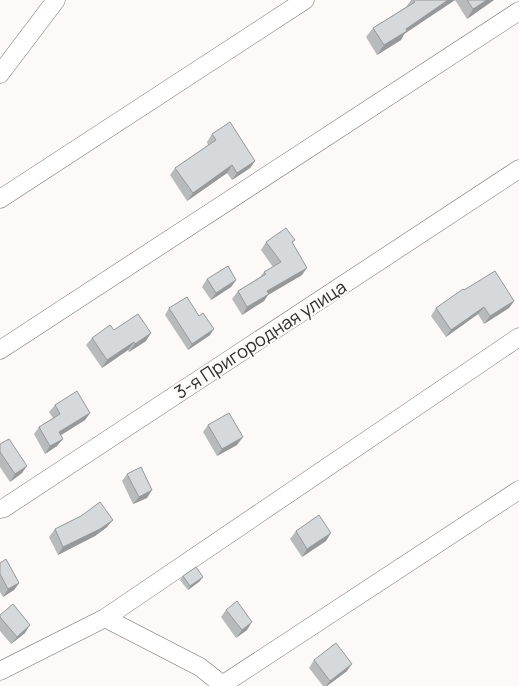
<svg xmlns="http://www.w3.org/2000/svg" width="519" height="686" viewBox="0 0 519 686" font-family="Manrope,sans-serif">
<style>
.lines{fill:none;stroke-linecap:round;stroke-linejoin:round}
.street-casing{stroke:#757170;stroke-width:19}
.street{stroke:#fff;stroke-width:18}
.wall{fill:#b8bbbc}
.shaded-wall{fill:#969899}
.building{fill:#d6d9db;stroke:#969899}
.labels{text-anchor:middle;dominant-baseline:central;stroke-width:4.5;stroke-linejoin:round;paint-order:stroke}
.street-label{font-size:18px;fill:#2f2e2d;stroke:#fdf9f8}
</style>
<rect width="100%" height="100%" fill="#fdf9f8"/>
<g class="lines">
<defs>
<path id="street" d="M0,74l56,-74
M0,199l305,-199
M0,350l519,-339
M0,509l4,-1 515,-339
M0,671l105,-53
M222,685l297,-195
M224,686l-24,-19 -95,-49 414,-281"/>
</defs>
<!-- street casing -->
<use href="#street" class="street-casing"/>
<!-- street -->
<use href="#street" class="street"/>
</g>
<!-- wall -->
<path class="wall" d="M411,0h83l-27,19 -12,-19 -51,34 -3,6 -24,15 -11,-18 7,-9 33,-21z
M212,134l43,27 -5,7 -18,12 -5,-7 -40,28 -17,-26 5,-7 33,-23 -1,-3z
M295,240l-3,3 10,32 -34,20 -4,6 -22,14 -10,-16 6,-8 22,-14 4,-5 9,-5 -12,-17 5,-8z
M207,279l29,1 -5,7 -20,13 -9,-13z
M464,290l50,11 -5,7 -25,16 -6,-10 -32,23 -15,-21 5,-8z
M169,308l41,27 -22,15 -23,-35z
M114,330l32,11 -17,11 -1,-2 -26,18 -16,-23 6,-7z
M55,405l35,8 -5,7 -24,15 -4,11 -12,8 -11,-20 5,-7 14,-9 -4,-6z
M208,425l29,20 -20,11 -14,-24z
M0,444l22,29 -12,9 -10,-15z
M127,474l20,24 -14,6 -11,-23z
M81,516l26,11 -12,9 -37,19 -9,-18 6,-8z
M296,531l30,10 -24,16 -12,-18z
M0,563l19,20 -5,7 -11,7 -3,-5z
M183,576l17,5 -12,9 -8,-10z
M226,610l21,20 -11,8 -15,-21z
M0,615l25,18 -14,11 -11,-13z
M314,660l33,11 -20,15h-4l-14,-18z"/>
<!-- shaded-wall -->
<path class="shaded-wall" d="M448,0h7l-51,34 -3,6 -24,15 7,-10 22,-16z
M487,0h7l-27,19 6,-10z
M255,161l-5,7 -18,12 5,-7z
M232,165l-5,8 -40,28 6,-8z
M307,268l-5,7 -34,20 -4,6 -22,14 5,-8 20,-16z
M236,280l-5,7 -20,13 5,-7z
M514,301l-5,7 -25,16 6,-8z
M484,307l-6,7 -32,23 5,-7z
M214,329l-4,6 -22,15 4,-6z
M151,333l-5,8 -17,11 6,-8z
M134,342l-6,8 -26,18 5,-8z
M90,413l-5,7 -32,20 6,-8z
M243,437l-6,8 -20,11 5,-7z
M63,439l-6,7 -12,8 5,-8z
M27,466l-5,7 -12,9 5,-8z
M152,490l-5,8 -14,6 6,-7z
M113,520l-6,7 -12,9 -37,19 5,-8z
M331,533l-5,8 -24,16 5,-8z
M203,577l-3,4 -12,9 2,-4z
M19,583l-5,7 -11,7 5,-8z
M252,622l-5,8 -11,8 6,-8z
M30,625l-5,8 -14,11 6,-7z
M352,664l-5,7 -20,15h-1l4,-5z"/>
<!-- building -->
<path class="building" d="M413,0h35l-42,29 1,2 -23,14 -11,-17 42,-26z
M467,0h20l-14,9z
M230,122l25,39 -18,12 -5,-8 -39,28 -18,-25 41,-28 -4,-6z
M286,228l9,12 -3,2 15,26 -40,23 2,3 -22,13 -9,-16 28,-17 -2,-2 17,-10 -15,-20z
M228,266l8,14 -20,13 -9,-14z
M495,271l19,30 -24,15 -6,-9 -33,23 -15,-22 27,-19 1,1z
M187,297l12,19 4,-3 11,16 -22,15 -23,-36z
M138,314l13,19 -16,11 -1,-2 -27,18 -15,-22 18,-13 4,5z
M77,391l13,22 -31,19 4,7 -13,7 -11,-19 21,-13 -5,-9z
M229,413l14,24 -21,12 -14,-24z
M9,439l18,27 -12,8 -15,-22v-8z
M141,467l11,23 -13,7 -12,-23z
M100,502l13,18 -13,9 -37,18 -8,-18 26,-13z
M319,515l12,18 -24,16 -11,-18z
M6,559l13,24 -11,6 -8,-15v-11z
M196,567l7,10 -13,9 -7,-10z
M237,601l15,21 -10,8 -16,-20z
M13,604l17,21 -13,12 -17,-20v-2z
M336,643l16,21 -22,17 -16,-21z"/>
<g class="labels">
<!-- street labels -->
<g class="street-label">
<text transform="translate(260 339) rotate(-33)">3-я Пригородная улица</text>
</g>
</g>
</svg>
